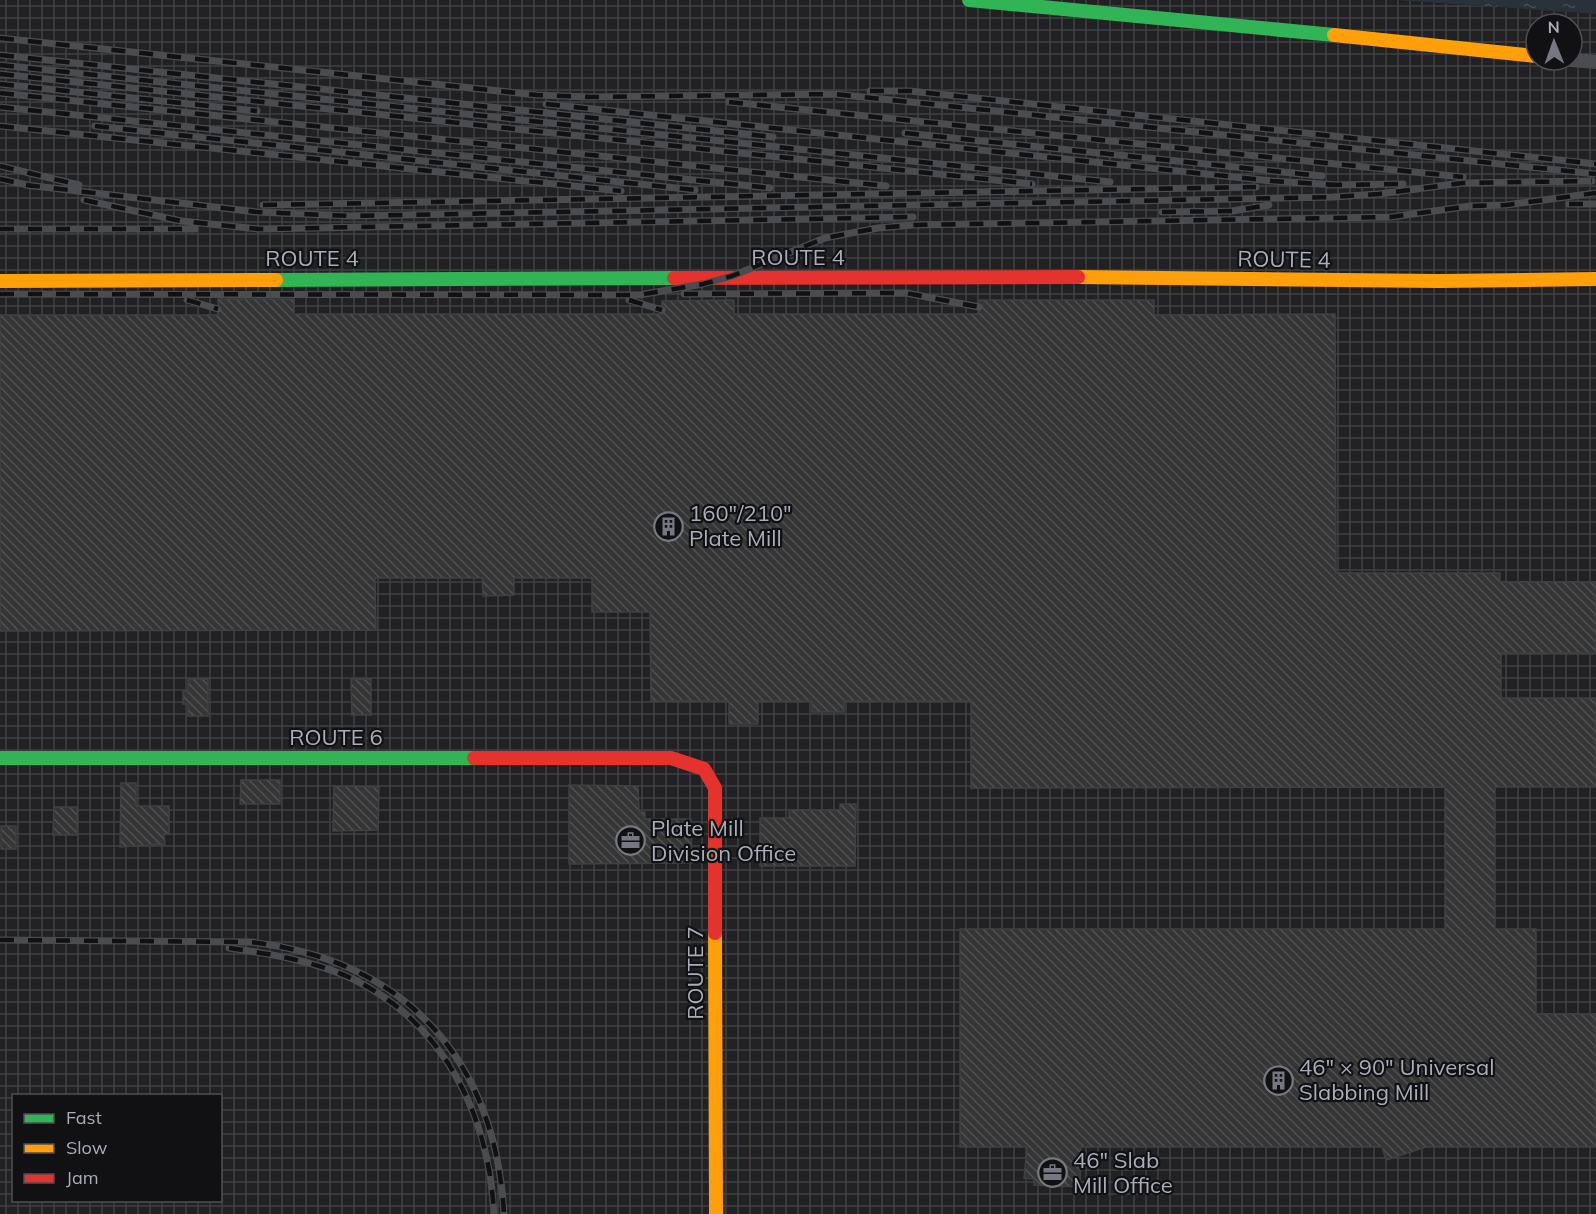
<svg xmlns="http://www.w3.org/2000/svg" width="1596" height="1214" viewBox="0 0 1596 1214" font-family="Mulish,sans-serif">
<style>
.industrial{fill:url(#industrial-grid);fill-rule:evenodd}
.water{fill:url(#water-ripples)}
.building{fill:url(#building-back-hatch);stroke:#3f4043;stroke-width:1.5}
.lines{fill:none;stroke-linecap:round;stroke-linejoin:round}
.street{stroke:#4b4c50;stroke-width:14}
.fast{stroke:#30b455;stroke-width:14}
.slow{stroke:#ff9f0a;stroke-width:14}
.jam{stroke:#e5322d;stroke-width:14}
.rail-casing{stroke:#4b4c4f;stroke-width:7}
.rail{stroke:#111113;stroke-width:4.5;stroke-dasharray:14;stroke-linecap:butt}
.labels{text-anchor:middle;dominant-baseline:central;stroke-width:4.5;stroke-linejoin:round;paint-order:stroke}
.street-label{font-size:22px;fill:#a8adb8;stroke:#111113}
.poi-label{font-size:22px;fill:#a8adb8;stroke:#111113;text-anchor:start}
</style>
<defs>
<pattern id="industrial-grid" width="8" height="8" patternUnits="userSpaceOnUse" patternTransform="scale(1.5)"><rect width="8" height="8" fill="#212123"/><path d="M0 4h8M4 0v8" fill="none" stroke="#3e3f41"/></pattern>
<pattern id="water-ripples" width="26" height="14" patternUnits="userSpaceOnUse" patternTransform="scale(1.5)"><rect width="26" height="14" fill="#2a3239"/><path d="M2 4q2-2 4 0t4 0M15 11q2-2 4 0t4 0" fill="none" stroke="#464d54"/></pattern>
<pattern id="building-back-hatch" width="6" height="6" patternUnits="userSpaceOnUse" patternTransform="scale(1.5)"><rect width="6" height="6" fill="#353536"/><path d="M-1 5l2 2M0 0l6 6M5-1l2 2" fill="none" stroke="#4f5051"/></pattern>
</defs>
<rect width="100%" height="100%" fill="#171717"/>
<!-- industrial -->
<path class="industrial" d="M0,0h1396l200,14v1200h-1596zM1536,24h36v36h-36zM14,1096h206v104h-206z"/>
<!-- water -->
<path class="water" d="M1396,0h200v14z"/>
<!-- building -->
<path class="building" d="M218,299h76v15h368v-13l72,-1v14h245v-14h175v15l181,-1 1,259h164v9h96v71h-95v45h95v89h-101v142h41v85h60v133h-170l-40,13 -4,-13h-301l-1,40 -46,-2v-6l-10,-1 3,-31h-67v-218h485v-142l-474,1v-87h-127v11h-32v-11h-54v23h-29v-23h-78l-1,-89h-58v-34h-78v17l-31,1 -1,-18h-107l1,52 -376,1v-316h218z
M188,679h20v37h-20v-12h-5v-13h5z
M351,679h20v36h-19z
M241,780h39v24h-40z
M121,783h15v23h33v28h-5l1,10 -45,3z
M569,785l69,1 1,26h6v7h46l1,44 -123,1z
M334,786l45,1 -1,43 -45,1z
M840,804h16l-1,62h-95v-48h29v-8h51z
M54,807h23v28h-24z
M1,826h15v23h-15z"/>
<g class="lines">
<!-- street -->
<path class="street" d="M1572,60l24,2"/>
<!-- fast -->
<path class="fast" d="M969,0l365,35
M276,280l398,-2
M0,758h474"/>
<!-- slow -->
<path class="slow" d="M1334,35l202,21
M1078,277l361,4 157,-2
M0,281l276,-1
M715,933l1,281"/>
<!-- jam -->
<path class="jam" d="M674,278l404,-1
M474,758h197l33,11 11,19v145"/>
<defs>
<path id="rail" d="M0,38l537,57 52,2 245,-3 762,80
M0,55l773,82
M0,65l1110,117
M0,74l1032,110
M0,84l257,27
M870,91h40l686,73
M0,93l886,93
M729,102l734,75
M546,104l726,77 65,4
M0,107l770,81
M0,126l621,65
M95,126l600,64
M905,133l417,43
M0,166l79,19
M0,179l32,7
M26,185l231,27 93,4 983,-19 46,-3 83,-11 130,-2
M1328,185l75,-1
M84,200l97,21 77,8 655,-12
M1569,204h27
M263,205l993,-18
M1162,212l70,-1 37,-6
M0,229h195
M0,294l639,1 64,-11 29,-8 93,-38 53,-10 35,-3 478,-8 79,-11 36,-1 90,-12
M684,294l222,-1 73,14
M187,300l31,9
M629,300l33,10
M0,940l250,2c155,18 245,116 254,272
M229,948c42,6 85,13 124,31 92,45 136,137 141,235"/>
</defs>
<!-- rail casing -->
<use href="#rail" class="rail-casing"/>
<!-- rail -->
<use href="#rail" class="rail"/>
</g>
<!-- icons -->
<defs>
<symbol id="building-ring" viewBox="-11 -11 22 22"><circle r="9.5" fill="#111113" stroke="#757880" stroke-width="1.5"/><path d="M-4-6H4V6H1V3H-1V6H-4ZM-2.5-4.3h1.7v1.8h-1.7ZM.8-4.3h1.7v1.8H.8ZM-2.5-1h1.7V.8h-1.7ZM.8-1h1.7V.8H.8Z" fill="#757880"/></symbol>
<symbol id="office-ring" viewBox="-11 -11 22 22"><circle r="9.5" fill="#111113" stroke="#757880" stroke-width="1.5"/><path d="M-6-3h4V-5.5h4V-3h4V5H-6ZM-1-4.5V-3h2v-1.5ZM-6 0V1H6V0Z" fill="#757880"/></symbol>
</defs>
<g fill-rule="evenodd">
<use href="#building-ring" x="652" y="510" width="33" height="33"/>
<use href="#office-ring" x="614" y="824" width="33" height="33"/>
<use href="#building-ring" x="1262" y="1064" width="33" height="33"/>
<use href="#office-ring" x="1036" y="1156" width="33" height="33"/>
</g>
<g class="labels">
<!-- street labels -->
<g class="street-label">
<text x="798" y="257">ROUTE 4</text>
<text x="312" y="258">ROUTE 4</text>
<text transform="translate(1284 259) rotate(1)">ROUTE 4</text>
<text x="336" y="737">ROUTE 6</text>
<text transform="translate(695 973) rotate(-90)">ROUTE 7</text>
</g>
<!-- poi labels -->
<g class="poi-label">
<text x="689" y="513">160"/210"<tspan x="689" dy="25">Plate Mill</tspan></text>
<text x="651" y="828">Plate Mill<tspan x="651" dy="25">Division Office</tspan></text>
<text x="1299" y="1067">46" × 90" Universal<tspan x="1299" dy="25">Slabbing Mill</tspan></text>
<text x="1073" y="1160">46" Slab<tspan x="1073" dy="25">Mill Office</tspan></text>
</g>
</g>
<!-- legend -->
<rect x="12" y="1094" width="210" height="108" fill="#111113" stroke="#4d4f55" stroke-width="1.5"/>
<rect x="24" y="1114" width="30" height="9" fill="#30b455" stroke="#4d4f55" stroke-width="1.5"/>
<text x="66" y="1124" font-size="18" fill="#a8adb8">Fast</text>
<rect x="24" y="1144" width="30" height="9" fill="#ff9f0a" stroke="#4d4f55" stroke-width="1.5"/>
<text x="66" y="1154" font-size="18" fill="#a8adb8">Slow</text>
<rect x="24" y="1174" width="30" height="9" fill="#e5322d" stroke="#4d4f55" stroke-width="1.5"/>
<text x="66" y="1184" font-size="18" fill="#a8adb8">Jam</text>
<!-- north arrow -->
<g transform="translate(1554 42) rotate(359)"><circle r="28" fill="#111113" stroke="#4d4f55" stroke-width="1.5"/>
<path d="M0-4.5L10 22L0 15L-10 22Z" fill="#757880"/>
<text y="-9" font-size="16" font-weight="bold" text-anchor="middle" fill="#a8adb8">N</text>
</g>
</svg>
